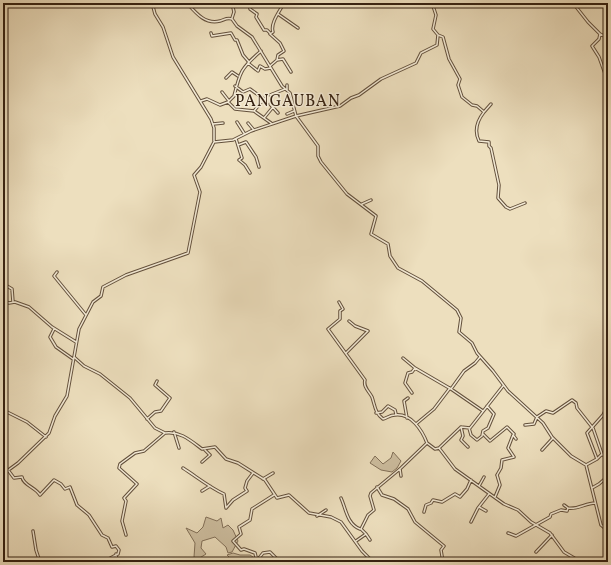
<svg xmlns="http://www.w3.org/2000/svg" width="611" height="565" viewBox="0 0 611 565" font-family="Vollkorn,serif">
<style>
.green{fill:#cebfa1;stroke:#827059}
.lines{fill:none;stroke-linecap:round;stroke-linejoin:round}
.minor-casing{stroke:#63503c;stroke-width:3.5}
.minor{stroke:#f3ead5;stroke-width:1.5}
.labels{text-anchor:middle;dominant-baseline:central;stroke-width:3;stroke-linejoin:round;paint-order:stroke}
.quarter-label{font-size:16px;letter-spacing:1px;fill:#352111;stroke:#f3ead5}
</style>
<rect width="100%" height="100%" fill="#eddfbe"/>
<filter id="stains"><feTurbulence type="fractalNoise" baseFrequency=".005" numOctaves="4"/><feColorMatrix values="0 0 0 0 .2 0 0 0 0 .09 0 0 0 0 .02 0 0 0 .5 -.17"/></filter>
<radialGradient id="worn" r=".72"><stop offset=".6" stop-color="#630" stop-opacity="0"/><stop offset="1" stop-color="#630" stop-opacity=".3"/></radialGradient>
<!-- green -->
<path class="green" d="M393,452l8,9 -4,7 -5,4 -11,-2 -11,-7 5,-7 8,8 8,-6z
M206,517l11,4 4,-3 2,10 5,-3 5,5 5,11 -6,11 -4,1 -2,-6 -11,-10 -13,4 -1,7 5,6 -8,5 -4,-2 1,-14 -9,-15 11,5 6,-6z
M233,553l7,2h10l6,4 6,1v2h-32v-4l-3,-3z"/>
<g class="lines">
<defs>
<path id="minor" d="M152,3l3,11 8,13 10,30 38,62 3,9v13
M187,3c8,9 18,22 33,18 4,-1 7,-4 12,-2
M232,3l2,9 -2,6
M249,3l1,6 7,5 -1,3 8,13h3l3,3
M573,3l15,19 12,12 -1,5 -7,7 7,11 9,25
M278,14l20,14
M232,19l5,7 15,11 30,49 8,7 6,23 22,30v10l3,6 26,32 29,22 -5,18 17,10 2,12 8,12 24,13 35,29 4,8 -2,14 13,11 5,10 16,18 15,20 35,32 9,14 19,19 15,9 15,60 7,6
M211,33l1,3 19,-3 4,7h2l6,15 6,7
M600,34l8,4
M438,35l5,2 6,22 11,20 -2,6 4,12 10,8 5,1 7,6c-7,9 -10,19 -5,29l10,1v4l2,2 8,37 -1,13 8,9 4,2 15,-6
M261,51c-20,17 -21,21 -27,45l-6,6 7,7 19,2 17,12
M277,60l6,-1 8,13
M248,63l10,8 2,-5 5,3 6,-1
M270,66l7,-6 1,-5 6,-4 -4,-8 -10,-9 3,-2c-3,-9 7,-21 11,-29
M226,78l6,-6 6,4
M287,85v5
M235,86l8,6 7,-3 14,10 -10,12
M222,92l7,9
M270,95l15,-6
M201,101l6,-2 13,6 8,-3
M270,104l8,9
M484,112l7,-8
M287,114l7,-3
M264,118l9,-11
M237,122l7,11
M248,123l5,6
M213,124l10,-1
M236,139l6,19 -3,2 6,5 5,8
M238,145l8,-3 10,15 3,10
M362,204l9,-4
M57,272l-3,4 32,39
M3,279l4,7 5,3 1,13
M3,301l6,2 6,-1 14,5 23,20 24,15
M339,302l4,7 -3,2v8l-12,10 37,51c-2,7 4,11 7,17 3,9 3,16 11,22 4,-1 7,-4 12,-4 16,-2 27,15 32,28
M54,329l-4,8 6,10 17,12
M608,352v2
M346,353l22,-22 -13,-5 -6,-5
M74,357l10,9 16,8 30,24 25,30 10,5c15,-2 25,7 37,16l13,-2 11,12 12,4 27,17 12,18 12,-3 20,18 22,4 10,5 21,29 11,11
M403,358l12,10
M503,386l-33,42 -9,-1 -22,21 16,21 49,35 14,6 13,12 19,11 14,19 17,10
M451,389l32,22
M412,393l-7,-10 3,-10 4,-1 3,-4 36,21 13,-18 11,-8 5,-6
M3,410l24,12 19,15
M376,413l6,-1 6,-6 7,4 1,4
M537,417l9,-6 7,2 19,-13 4,3 1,5 15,19
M407,418l-3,-17 4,-3
M147,419l8,-7 6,-1 9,-13 -15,-13 2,-4
M416,424l18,-15 16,-21
M525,425l9,-1 3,-7
M461,427l2,9 -2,4 7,7
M469,428l2,7 6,5 5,-4 1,-5 5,-3 6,-14 -7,-8
M593,428l9,26 -5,5
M174,432l5,16
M483,434l7,7 17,-14 7,7
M542,450l11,-12
M602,455l6,-2
M202,462l8,-7 -5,-5
M586,465l11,-6 -10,-26 16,-18 2,-4 3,-47
M183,468c14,9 26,19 41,26l2,14 7,-8 14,-9 -2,-3 2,-7 6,-8
M400,469l1,7
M8,470l6,8 8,-1c1,8 13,10 18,18l14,-15 7,4 4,5 5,-2 7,18 12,10 13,20 6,3 4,9 4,-1 3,4 -1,4 -15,8
M3,474l15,-11 31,-30 6,-17 12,-20 12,-67 14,-27 8,-6 2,-9 23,-12 62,-22 12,-61 -6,-17 7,-8 13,-25 19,-2 18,-9 45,-15 44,-10 11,-8 8,-3 22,-16 35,-16 5,-10 16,-8 1,-10 -5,-6 3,-14 -4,-12
M497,475l4,-7 1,-8 12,-3 -6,-9 5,-13 3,4
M263,479l10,-6
M479,486l5,-9
M377,487l5,8 12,4 14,10 7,13 29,24 -3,4 2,12
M592,488l7,-4 9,-8
M202,491l8,-5
M274,495l-22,14 -2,11 -11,7 2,7 -8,7 8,9 3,-1 11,4 1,4 3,1 4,-5 7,-1 10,10
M495,497l5,-12 -3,-10
M341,498c5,11 6,26 19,31
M564,505l4,3c9,2 18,-5 27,-5
M479,507l7,4
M424,512l2,-7 5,-2 2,-3 9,2 13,-8 5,3 7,-8 4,-9
M317,516l9,-6
M471,522l7,-14 11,-14
M33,531l3,19 4,12
M508,533l8,3 34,-19 1,-3 10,-4 6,1 1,-3
M366,534l4,6
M126,535l-4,-14 4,-20 -2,-3 13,-14 -18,-16 1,-4 15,-11 9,-2 21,-18
M356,541l10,-7 -5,-5 7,-14 6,-5 -4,-14 1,-3 30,-25 26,-25 8,6 4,-1
M536,552l16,-17
M116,554l1,8"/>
</defs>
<!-- minor casing -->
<use href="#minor" class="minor-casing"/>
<!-- minor -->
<use href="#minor" class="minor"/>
</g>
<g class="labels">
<!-- quarter labels -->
<g class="quarter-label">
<text x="288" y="102">PANGAUBAN</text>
</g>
</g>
<!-- margin -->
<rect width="611" height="565" fill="none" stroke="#eddfbe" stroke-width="16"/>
<rect x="4" y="4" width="603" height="557" fill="none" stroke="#352111" stroke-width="2"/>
<rect x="8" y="8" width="595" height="549" fill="none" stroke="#352111"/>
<rect width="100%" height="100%" filter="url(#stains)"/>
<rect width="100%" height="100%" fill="url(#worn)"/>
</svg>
